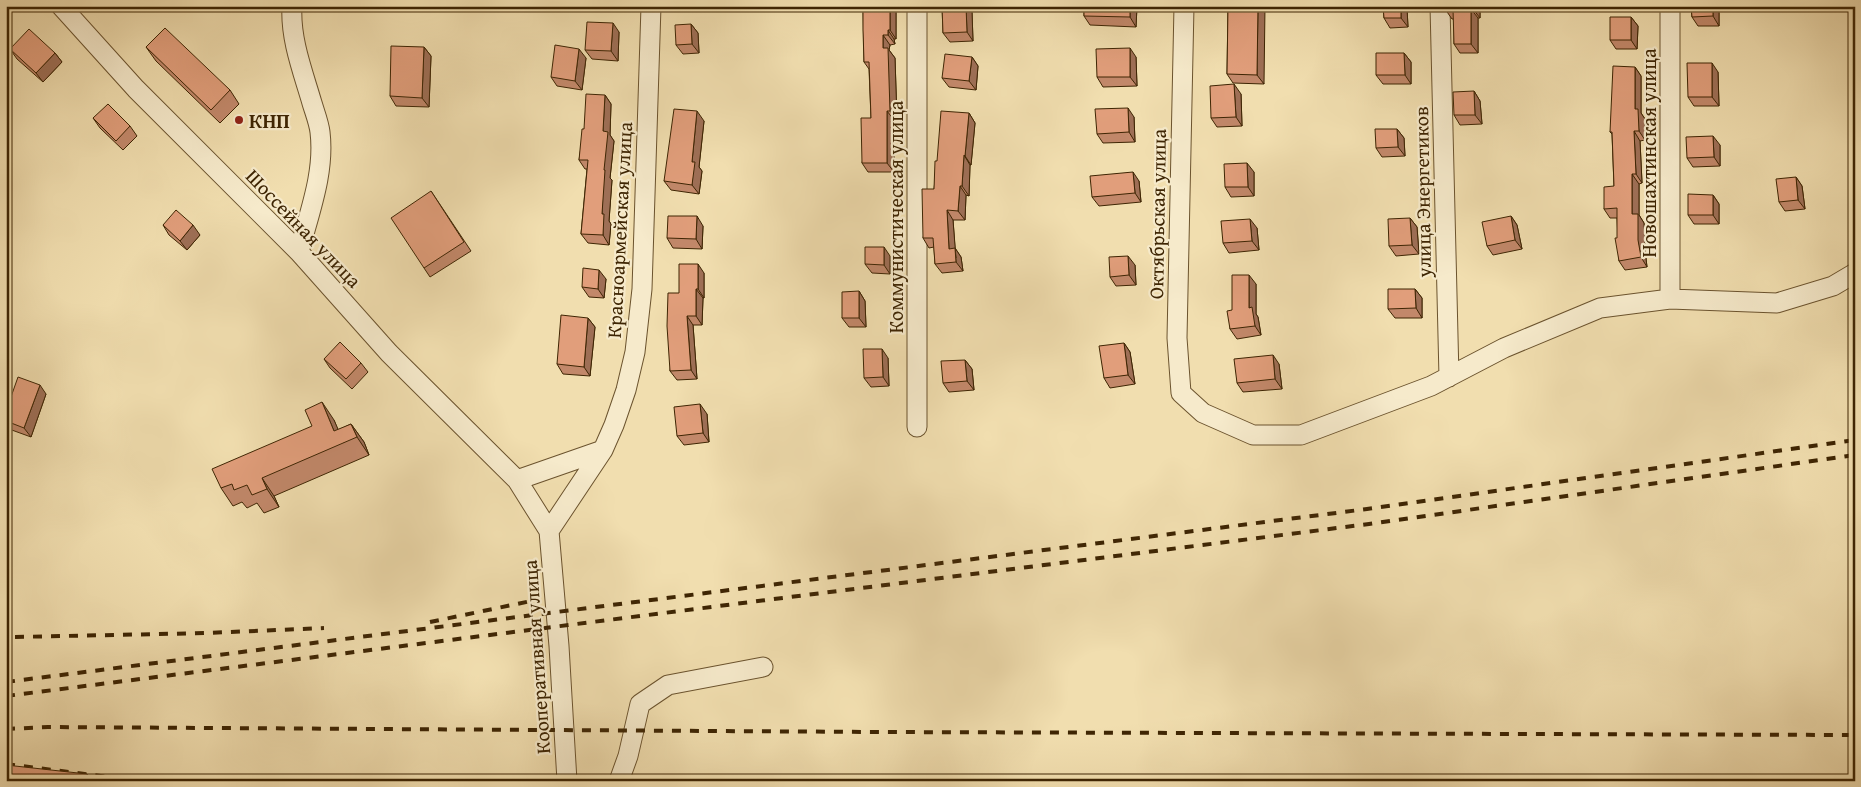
<svg xmlns="http://www.w3.org/2000/svg" width="1861" height="787" viewBox="0 0 1861 787" font-family="'Gentium Book Plus',serif">
<style>
.lines{fill:none;stroke-linecap:round;stroke-linejoin:round}
.minor-casing{stroke:#6b532e;stroke-width:21}
.minor{stroke:#f6eacb;stroke-width:19}
.rail{stroke:#3e2503;stroke-width:4;stroke-dasharray:9 9;stroke-linecap:butt}
.wall{fill:#c2886a;stroke:#3e2503}
.shaded-wall{fill:#9e6f56;stroke:#3e2503}
.building{fill:#e19e7b;stroke:#3e2503}
.poi-dot{fill:#8f2418;stroke:#f6eacb;stroke-width:2}
.labels{text-anchor:middle;dominant-baseline:central;stroke-width:4.5;stroke-linejoin:round;paint-order:stroke}
.poi-label{font-size:20px;font-weight:bold;fill:#3e2503;stroke:#f6eacb;text-anchor:start}
.street-label{font-size:20px;fill:#3e2503;stroke:#f6eacb}
</style>
<rect width="100%" height="100%" fill="#f1deaf"/>
<filter id="stains"><feTurbulence type="fractalNoise" baseFrequency=".004" numOctaves="4"/><feColorMatrix values="0 0 0 0 .2 0 0 0 0 .09 0 0 0 0 .02 0 0 0 .5 -.17"/></filter>
<radialGradient id="worn" r=".72"><stop offset=".6" stop-color="#630" stop-opacity="0"/><stop offset="1" stop-color="#630" stop-opacity=".3"/></radialGradient>
<g class="lines">
<defs>
<path id="minor" d="M61,6l75,83 163,163 90,101 128,127 32,51
M292,6c-2,33 11,66 20,97 3,10 7,20 8,29 5,41 -11,81 -21,120
M917,6v421
M1184,6l-7,332 4,55 22,20 50,22h48l130,-49 73,-38 96,-40 70,-9 107,4 56,-17 22,-13
M1440,6l9,371
M1670,6v293
M517,480l86,-30 11,-25 12,-35 9,-38 7,-63 9,-283
M567,781l-8,-135 -10,-115 54,-81
M619,781l9,-25 12,-52 28,-19 95,-18"/>
</defs>
<!-- minor casing -->
<use href="#minor" class="minor-casing"/>
<!-- minor -->
<use href="#minor" class="minor"/>
<!-- rail -->
<path class="rail" d="M430,622l106,-22
M15,637l192,-4 117,-5
M6,682l1361,-173 488,-69
M6,696l1363,-172 486,-69
M6,729l42,-2 832,5 975,3
M6,764l135,17"/>
</g>
<!-- wall -->
<path class="wall" d="M863,6h33v33h-2l1,5 -5,1 -1,5 6,8 2,62h-3v52h-26l-6,-9 9,-45 -2,-49 -5,-7z
M942,6h26l4,6 1,29 -23,1 -7,-9z
M1084,6h53l-1,21 -46,-2 -6,-9z
M1228,6l36,78 -31,-1 -6,-9z
M1383,6h23l1,2 1,19 -18,1 -6,-10z
M1480,6v12h-2v35h-18l-6,-9v-25h-2l-7,-10z
M1691,6h28v20h-21l-6,-9z
M1631,17l7,9 -1,23h-21l-6,-9z
M691,24l7,9 1,20 -16,1 -7,-9z
M619,32l-1,29 -26,-2 -7,-9z
M146,47l84,43 9,14 -19,19 -64,-62z
M424,47l7,9 -2,51 -33,-1 -6,-10z
M10,49l45,4 7,9 -19,20 -26,-23z
M1404,53l7,9v22h-28l-7,-9z
M972,57l6,9 -2,24 -27,-3 -7,-9z
M1136,57l1,29 -34,1 -6,-10z
M586,58l-4,32 -25,-4 -6,-9z
M1635,67l6,9v37l4,6v21l-5,1 2,42 -3,1v31l5,8 1,27 2,17 -22,3 -6,-9 -2,-43h-7l-6,-9 10,-23 -2,-52 -2,-2z
M1718,72l1,34h-25l-6,-9z
M1474,91l6,10 2,23 -22,1 -6,-10z
M1241,94l1,32 -25,1 -6,-9z
M605,95l6,9 -1,31 4,6 -4,37 2,2 -3,41 2,3 -2,21 -21,-2 -7,-9 6,-65h-2l-6,-9 5,-31z
M969,113l6,10 -4,42h-1l-1,31 -3,-1 -1,25h-12l2,28 6,9 2,14 -21,2 -7,-9 -1,-17 -5,1 -6,-10 11,-49 3,-28z
M1134,117l1,25 -32,1 -6,-9z
M93,118l37,8 7,10 -14,14 -23,-22z
M704,121l-5,46 3,4 -3,23 -28,-4 -7,-9z
M1397,129l7,9 1,18 -23,1 -6,-9z
M1720,145v21l-27,1 -6,-9z
M1254,172v24l-23,1 -6,-10z
M1796,177l6,9 3,23 -20,2 -6,-9z
M1139,181l2,21 -42,4 -7,-9z
M431,191l40,60 -41,26 -6,-9z
M1713,195l6,9v20h-25l-6,-9z
M1511,216l6,9 5,24 -29,6 -6,-9z
M1410,218l7,9 2,27 -23,2 -7,-10z
M163,225l37,10 -13,15 -18,-15z
M703,226l-1,23 -29,-1 -6,-10z
M1257,228l2,22 -30,3 -6,-10z
M890,256v18l-18,-1 -7,-9z
M1135,265l1,20 -20,1 -6,-9z
M704,273v25h-1l-1,27h-9l4,54 -20,1 -7,-9 9,-78z
M606,279l-2,19 -15,-1 -7,-10z
M1256,284v30l2,3 3,18 -24,4 -7,-10 2,-19z
M1415,289l7,9v20h-27l-7,-9z
M859,291l6,10 1,26h-17l-7,-9z
M588,318l7,9 -5,49 -27,-2 -6,-10z
M1124,343l6,9 5,32 -25,4 -6,-10z
M888,358l1,28 -18,1 -7,-9z
M324,359l37,4 7,9 -16,17 -22,-21z
M965,360l7,9 2,21 -25,2 -6,-9z
M1279,364l3,25 -39,3 -6,-9z
M46,394l-15,43 -22,-8 -3,-4v-14z
M707,414l2,28 -25,3 -7,-9z
M334,420l4,10 13,-6 13,18 5,13 -95,41 5,11 -15,6 -7,-10 -10,5 -5,-6 -9,4 -12,-18z"/>
<!-- shaded-wall -->
<path class="shaded-wall" d="M890,6h6v33l-6,-9z
M966,6h2l4,6 1,29 -6,-9z
M1130,6h7l-1,21 -6,-10z
M1258,6h7l-1,78 -7,-9z
M1401,6h5l1,2 1,19 -7,-9z
M1473,6h7v12l-7,-9z
M1713,6h6v20l-6,-10z
M1471,9l7,9v35l-7,-9z
M1631,17l7,9 -1,23 -6,-9z
M613,23l6,9 -1,29 -7,-10z
M691,24l7,9 1,20 -7,-9z
M888,30l6,9 1,5 -7,-9z
M883,35l7,10 -1,5 6,8 2,62 -7,-9 -7,-63z
M424,47l7,9 -2,51 -7,-9z
M1130,48l6,9 1,29 -7,-9z
M579,49l7,9 -4,32 -7,-9z
M55,53l7,9 -19,20 -7,-9z
M1404,53l7,9v22l-6,-9z
M972,57l6,9 -2,24 -7,-9z
M1712,63l6,9 1,34 -7,-9z
M1635,67l6,9v37l4,6v21l-6,-9 -4,-22z
M1234,84l7,10 1,32 -6,-9z
M1474,91l6,10 2,23 -7,-9z
M605,95l6,9 -1,31 4,6 -4,37 2,2 -3,41 2,3 -2,21 -6,-10 -1,-21 1,-83z
M1128,108l6,9 1,25 -6,-10z
M697,111l7,10 -5,46 3,4 -3,23 -7,-9v-23z
M887,111l7,9v52l-7,-9z
M969,113l6,10 -4,42 -6,-9z
M1397,129l7,9 1,18 -7,-9z
M1634,131l6,10 2,42 -6,-9z
M1713,136l7,9v21l-6,-9z
M964,155l6,10 -1,31 -7,-10z
M1247,163l7,9v24l-6,-9z
M1133,172l6,9 2,21 -6,-9z
M1632,174l7,10v31l5,8 1,27 2,17 -6,-10 -9,-43z
M1796,177l6,9 3,23 -7,-9z
M960,186l6,9 -1,25 -7,-9z
M1713,195l6,9v20l-6,-9z
M947,210l6,10 3,38 -7,-9z
M697,216l6,10 -1,23 -6,-10z
M1511,216l6,9 5,24 -7,-9z
M1410,218l7,9 2,27 -7,-9z
M1250,219l7,9 2,22 -7,-9z
M193,225l7,10 -13,15 -7,-9z
M884,247l6,9v18l-6,-9z
M955,248l6,9 2,14 -7,-9z
M1128,256l7,9 1,20 -7,-10z
M698,264l6,9v25l-6,-9z
M599,270l7,9 -2,19 -6,-9z
M1249,275l7,9v30l2,3 3,18 -6,-9 -6,-18z
M696,289l7,9 -1,27 -6,-9z
M1415,289l7,9v20l-6,-10z
M859,291l6,10 1,26 -7,-9z
M687,316l6,9 4,54 -6,-9z
M588,318l7,9 -5,49 -6,-9z
M1124,343l6,9 5,32 -7,-9z
M882,349l6,9 1,28 -6,-9z
M1273,355l6,9 3,25 -7,-10z
M965,360l7,9 2,21 -7,-9z
M40,385l6,9 -15,43 -7,-9z
M322,402l12,18 10,23 -10,-12z
M700,404l7,10 2,28 -6,-9z
M351,424l13,18 5,13 -12,-18z
M262,478l12,18 5,11 -12,-18z
M87,774l5,7h-5z"/>
<!-- building -->
<path class="building" d="M863,6h27v24h-2v5h-5v13h5l2,63h-3v52h-25l-1,-45h10l-2,-56h-5l-1,-32z
M942,6h24l1,26 -24,1z
M1084,6h46v11l-46,-1z
M1228,6h30l-1,69 -30,-1z
M1383,6h18v12h-17z
M1445,6h28v3h-2v35h-17l-1,-35h-8z
M1691,6h22v10l-21,1z
M1610,17h21v23h-21z
M587,22l26,1 -2,28 -26,-1z
M691,24l1,20 -16,1 -1,-20z
M165,28l65,62 -19,20 -65,-63z
M29,29l26,24 -19,20 -26,-24z
M555,45l24,4 -4,32 -24,-4z
M391,46l33,1 -2,51 -32,-2z
M1130,48v29h-33l-1,-28z
M1376,53h28l1,22h-29z
M945,54l27,3 -3,24 -27,-3z
M1687,63h25v34h-24z
M1613,66l22,1v42h3l1,22h-5l2,43h-4v40h6v26l3,17 -22,4 -4,-23h2v-30l-13,1v-22l10,-1 -2,-54h-2z
M1234,84l2,33 -25,1 -1,-32z
M1474,91l1,24h-21l-1,-23z
M586,94l19,1 -2,36 5,1 -4,38h1l-3,44h2l-1,21 -22,-1 7,-74h-9l3,-31h2z
M108,104l22,22 -14,15 -23,-23z
M1128,108l1,24 -32,2 -2,-25z
M674,109l23,2 -5,51h3l-3,23 -28,-4z
M941,111l28,2 -4,43 -1,-1 -2,31h-2l-2,25 -11,-1 2,39 6,-1 1,14 -21,2 -2,-26h-10l-1,-49h12l1,-28h2z
M1375,129h22l1,18 -22,1z
M1713,136l1,21 -27,1 -1,-21z
M1247,163l1,24h-23l-1,-23z
M1133,172l2,21 -43,4 -2,-21z
M1796,177l2,23 -19,2 -3,-23z
M431,191l33,51 -40,26 -33,-50z
M1688,194l25,1v20h-25z
M176,210l17,15 -13,16 -17,-16z
M668,216h29l-1,23 -29,-1z
M1511,216l4,24 -28,6 -5,-24z
M1410,218l2,27 -23,1 -1,-27z
M1250,219l2,22 -29,2 -2,-22z
M865,247h19v18l-19,-1z
M1128,256l1,19 -19,2 -1,-20z
M679,264h19v25h-2v27h-9l4,54 -21,1 -3,-45 1,-33h11z
M583,268l16,2 -1,19 -16,-2z
M1232,275h17v33l3,-1 3,19 -25,3 -3,-18 5,-1z
M1388,289h27l1,19 -28,1z
M859,291v27h-17v-26z
M561,315l27,3 -4,49 -27,-3z
M340,342l21,21 -15,16 -22,-20z
M1124,343l4,32 -24,3 -5,-32z
M863,349h19l1,28 -19,1z
M1273,355l2,24 -38,4 -3,-24z
M965,360l2,21 -24,2 -2,-22z
M18,377l22,8 -16,43 -18,-7v-10z
M322,402l12,29 17,-7 6,13 -95,41 5,11 -15,6 -5,-10 -13,5 -2,-6 -11,4 -9,-19 100,-43 -7,-16z
M700,404l3,29 -26,3 -3,-29z
M6,765l81,9v7h-81z"/>
<!-- markers -->
<circle class="poi-dot" cx="239" cy="120" r="5"/>
<g class="labels">
<!-- poi labels -->
<g class="poi-label">
<text x="249" y="120">КНП</text>
</g>
<!-- street labels -->
<g class="street-label">
<text transform="translate(1648 153) rotate(-90)">Новошахтинская улица</text>
<text transform="translate(1422 192) rotate(-91)">улица Энергетиков</text>
<text transform="translate(1157 214) rotate(-89)">Октябрьская улица</text>
<text transform="translate(895 217) rotate(-90)">Коммунистическая улица</text>
<text transform="translate(304 228) rotate(46)">Шоссейная улица</text>
<text transform="translate(619 230) rotate(-87)">Красноармейская улица</text>
<text transform="translate(536 657) rotate(-94)">Кооперативная улица</text>
</g>
</g>
<!-- margin -->
<rect width="1861" height="787" fill="none" stroke="#f1deaf" stroke-width="25"/>
<rect x="8" y="8" width="1846" height="772" fill="none" stroke="#3e2503" stroke-width="2.5"/>
<rect x="12" y="12" width="1836" height="762" fill="none" stroke="#3e2503"/>
<rect width="100%" height="100%" filter="url(#stains)"/>
<rect width="100%" height="100%" fill="url(#worn)"/>
</svg>
